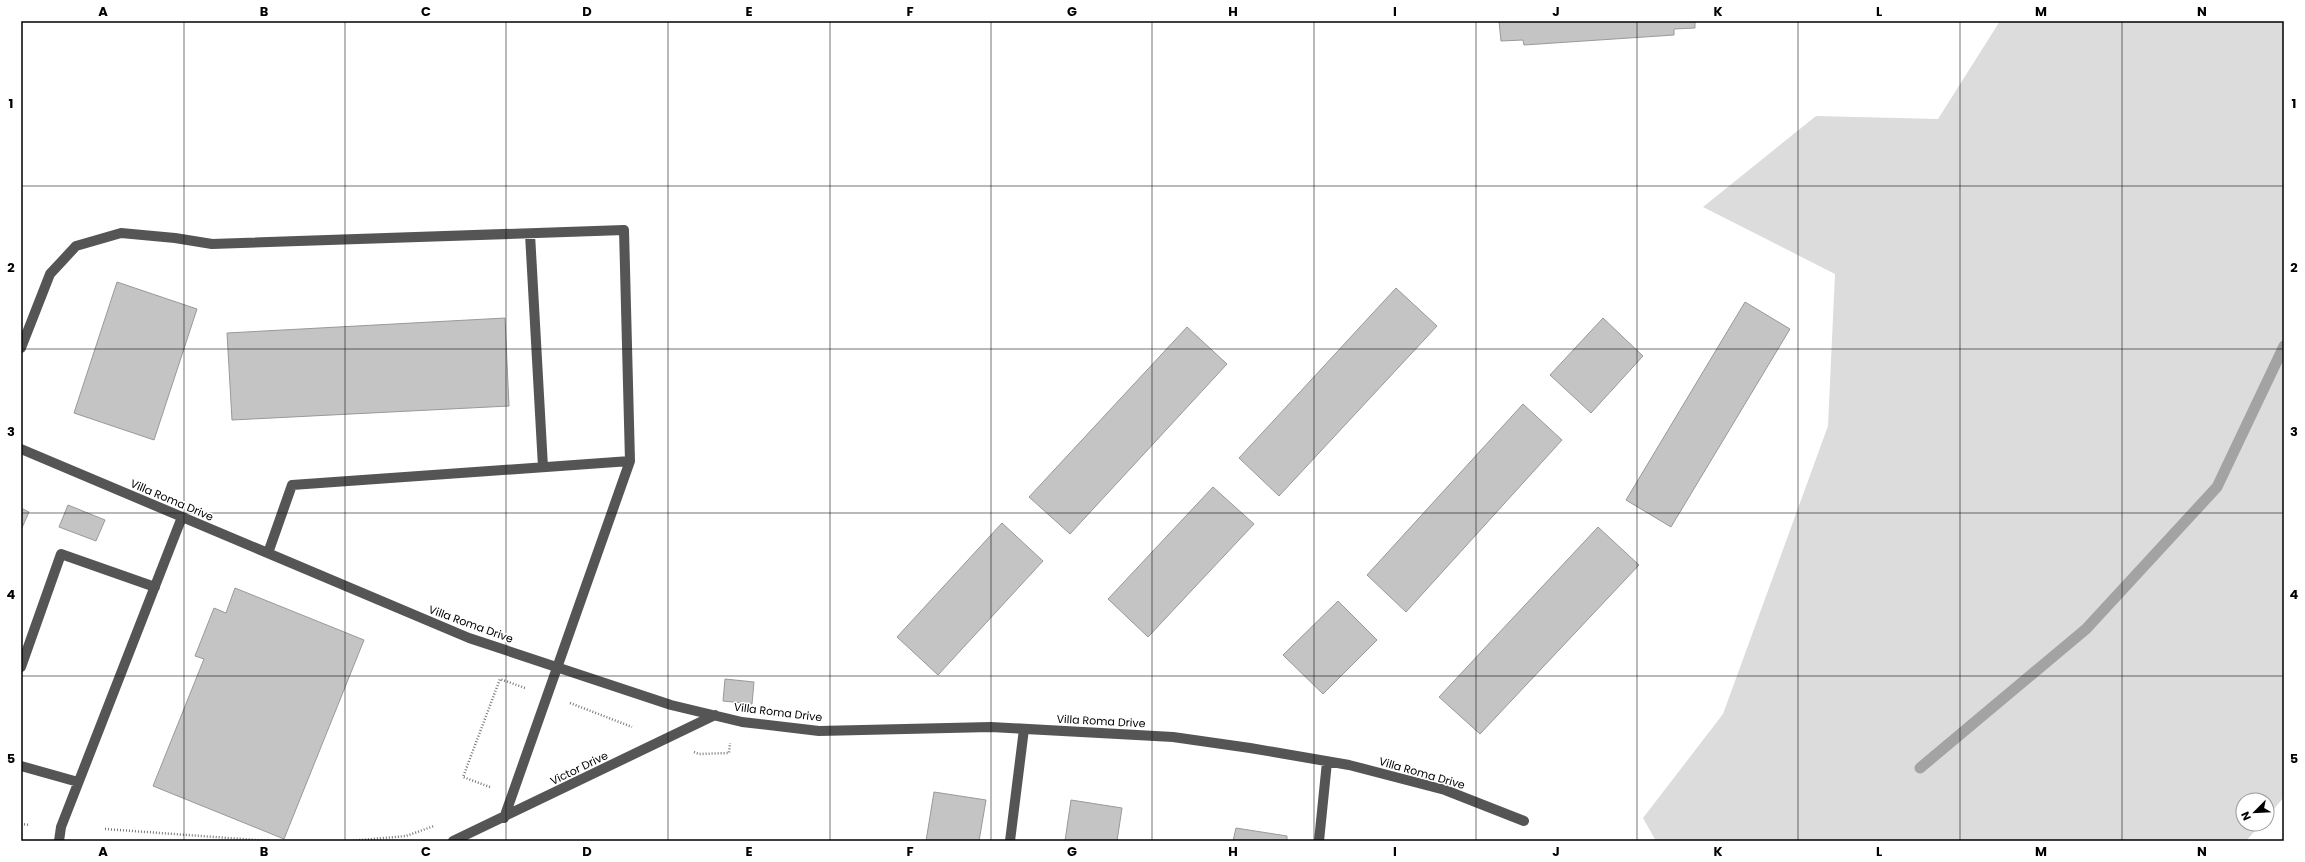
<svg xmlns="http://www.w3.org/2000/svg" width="2305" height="862" viewBox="0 0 2305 862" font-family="Poppins,sans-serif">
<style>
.green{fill:#dcdcdc}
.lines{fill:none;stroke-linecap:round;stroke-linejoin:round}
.stream{stroke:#a3a3a3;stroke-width:11}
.building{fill:#c4c4c4;stroke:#999}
.path{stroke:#777;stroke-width:2.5;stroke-dasharray:1 2;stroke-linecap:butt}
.minor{stroke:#555;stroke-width:10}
.grid{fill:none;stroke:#000;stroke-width:1;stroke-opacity:0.55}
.labels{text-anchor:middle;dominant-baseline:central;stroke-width:3;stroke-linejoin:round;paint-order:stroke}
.street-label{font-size:11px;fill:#000;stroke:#fff}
.neatline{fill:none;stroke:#000;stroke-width:1.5}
.grid-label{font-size:13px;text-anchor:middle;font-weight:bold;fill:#000}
</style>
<rect width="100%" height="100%" fill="#fff"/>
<!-- green -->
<path class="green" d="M2000,21h284v776l-17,20v-17h-24v24h18l-15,17h-590l-13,-23 80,-104 105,-288 7,-152 -132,-67 113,-91 122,3z"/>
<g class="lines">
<!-- stream -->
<path class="stream" d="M1920,768l166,-139 131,-142 67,-141"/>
</g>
<!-- building -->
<path class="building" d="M1499,21h196v7l-21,1v6l-150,10 -1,-5 -22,1z
M117,282l80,27 -43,131 -80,-27z
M1396,288l41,38 -158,170 -40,-38z
M1745,302l45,27 -119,198 -45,-27z
M505,318l4,88 -277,14 -5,-87z
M1603,318l40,38 -52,57 -41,-38z
M1187,327l40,37 -157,170 -41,-37z
M1523,404l39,36 -156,172 -39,-37z
M1213,487l41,37 -106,113 -40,-38z
M68,505l37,15 -9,21 -37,-14z
M21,508l8,4 -8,18z
M1002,523l41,38 -105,114 -41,-38z
M1598,527l41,38 -159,169 -41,-37z
M235,588l129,52 -80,199 -131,-53 51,-127 -9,-3 19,-48 12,5z
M1338,601l39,39 -54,54 -40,-39z
M725,679l29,3 -2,22 -29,-3z
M934,792l52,8 -7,41h-53z
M1071,800l51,8 -5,33h-52z
M1236,828l51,8v5h-54z"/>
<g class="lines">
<!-- path -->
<path class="path" d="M570,703l62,24
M694,752l5,2 30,-1 1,-10
M490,787l-27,-10 37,-98 25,9
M21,824l9,1
M105,829l165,12
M350,841l56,-5 28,-10"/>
<!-- minor -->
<path class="minor" d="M530,234l13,233
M21,348l29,-74 26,-28 45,-13 54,5 37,6 412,-14 6,231 -126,357
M21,449l448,189 202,67 71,17 77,9 172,-4 182,10 77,11 99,17 96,25 79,31
M268,553l24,-68 338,-24
M21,667l40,-113 94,33
M21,766l57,16
M59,841l2,-14 121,-310
M453,841l262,-126
M1010,841l14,-112
M1319,841l8,-79"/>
</g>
<!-- grid -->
<path class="grid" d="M184,21v820M345,21v820M506,21v820M668,21v820M830,21v820M991,21v820M1152,21v820M1314,21v820M1476,21v820M1637,21v820M1798,21v820M1960,21v820M2122,21v820M21,186h2263M21,349h2263M21,513h2263M21,676h2263"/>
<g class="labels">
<!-- street labels -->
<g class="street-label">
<text transform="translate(172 500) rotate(23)">Villa Roma Drive</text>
<text transform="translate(471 624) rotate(20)">Villa Roma Drive</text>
<text transform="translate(778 712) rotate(7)">Villa Roma Drive</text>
<text transform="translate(1101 721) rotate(3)">Villa Roma Drive</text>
<text transform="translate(579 768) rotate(-26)">Victor Drive</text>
<text transform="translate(1422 773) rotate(16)">Villa Roma Drive</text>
</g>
</g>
<!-- border -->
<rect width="2305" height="862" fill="none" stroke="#ffffff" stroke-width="44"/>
<!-- north arrow -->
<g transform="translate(2255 812) rotate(246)"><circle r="19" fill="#ffffff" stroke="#999999"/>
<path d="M0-3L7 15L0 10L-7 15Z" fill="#000000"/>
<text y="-6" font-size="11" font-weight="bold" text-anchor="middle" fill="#000000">N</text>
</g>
<rect x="22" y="22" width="2261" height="818" class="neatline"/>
<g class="grid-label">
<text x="103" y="16">A</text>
<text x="264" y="16">B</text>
<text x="426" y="16">C</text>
<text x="587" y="16">D</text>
<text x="749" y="16">E</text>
<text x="910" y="16">F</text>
<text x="1072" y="16">G</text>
<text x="1233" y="16">H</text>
<text x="1395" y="16">I</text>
<text x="1556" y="16">J</text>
<text x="1718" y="16">K</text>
<text x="1879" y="16">L</text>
<text x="2041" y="16">M</text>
<text x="2202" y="16">N</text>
<text x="11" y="108">1</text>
<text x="2294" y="108">1</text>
<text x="11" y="272">2</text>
<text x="2294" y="272">2</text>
<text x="11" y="436">3</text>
<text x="2294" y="436">3</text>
<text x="11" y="599">4</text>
<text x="2294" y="599">4</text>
<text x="11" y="763">5</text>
<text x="2294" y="763">5</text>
<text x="103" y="856">A</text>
<text x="264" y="856">B</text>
<text x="426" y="856">C</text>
<text x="587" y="856">D</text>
<text x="749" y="856">E</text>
<text x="910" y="856">F</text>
<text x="1072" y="856">G</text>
<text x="1233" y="856">H</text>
<text x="1395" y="856">I</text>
<text x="1556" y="856">J</text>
<text x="1718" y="856">K</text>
<text x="1879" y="856">L</text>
<text x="2041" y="856">M</text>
<text x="2202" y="856">N</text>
</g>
</svg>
